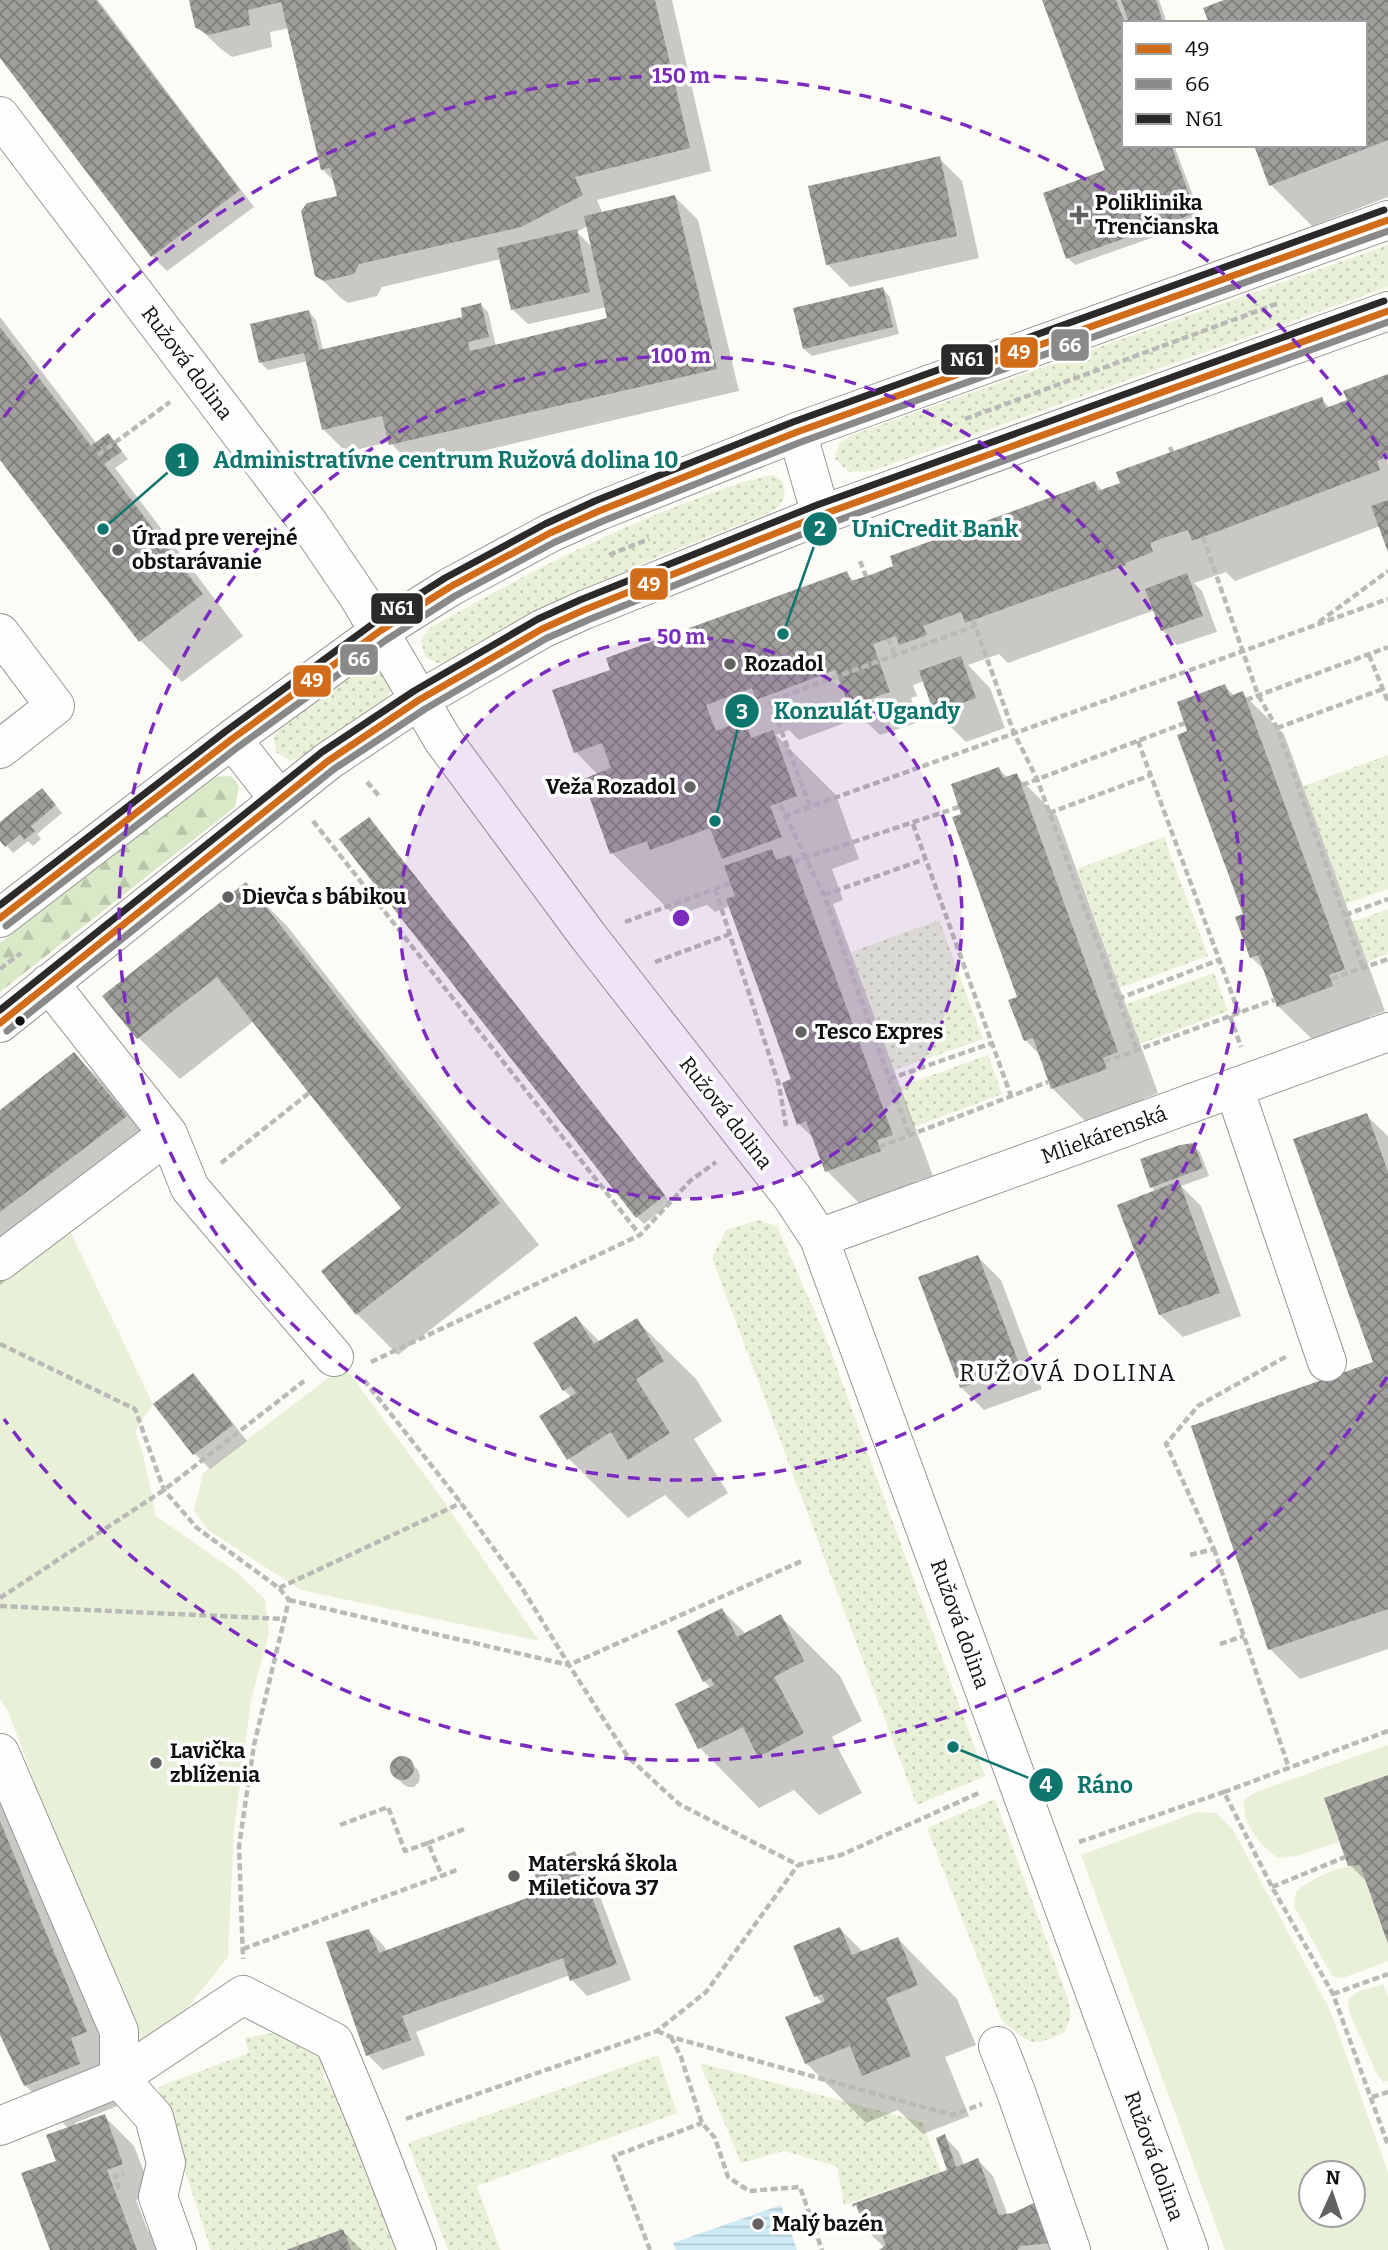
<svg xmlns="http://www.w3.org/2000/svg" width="1388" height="2250" viewBox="0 0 1388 2250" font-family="Bitter,serif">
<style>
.grass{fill:url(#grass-dots)}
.forest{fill:url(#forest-firs)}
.park{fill:#e8f1d7;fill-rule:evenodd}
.water{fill:url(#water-rules)}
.shadow{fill:#0003;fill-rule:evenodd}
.building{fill:url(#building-cross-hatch)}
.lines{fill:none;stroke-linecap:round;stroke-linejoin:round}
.minor-casing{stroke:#969694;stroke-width:40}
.path{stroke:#b9b9b8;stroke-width:4.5;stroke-dasharray:7 3.5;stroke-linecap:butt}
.minor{stroke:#fffefe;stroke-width:38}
.bus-1-casing{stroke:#fff;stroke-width:12}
.bus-2-casing{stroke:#fff;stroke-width:12}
.bus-3-casing{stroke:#fff;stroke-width:12}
.bus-1{stroke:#d16c1a;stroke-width:7}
.bus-2{stroke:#898989;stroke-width:7}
.bus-3{stroke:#2b2a29;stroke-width:7}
.ring{fill:none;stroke:#7b2cbf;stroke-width:3.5;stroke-dasharray:12 9}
.poi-dot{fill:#636260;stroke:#fff;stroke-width:2.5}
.bus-dot{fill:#101010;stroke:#fff;stroke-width:2.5}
.labels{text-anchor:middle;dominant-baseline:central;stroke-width:7;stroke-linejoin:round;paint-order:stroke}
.poi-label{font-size:21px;font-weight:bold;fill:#101010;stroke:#fff;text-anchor:start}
.street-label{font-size:21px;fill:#101010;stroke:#fff}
.quarter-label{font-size:24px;letter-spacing:2px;fill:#101010;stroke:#fff}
.centre{fill:#7b2cbf;stroke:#fff;stroke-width:3.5}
.ring-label{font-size:21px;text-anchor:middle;font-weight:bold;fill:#7b2cbf;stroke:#fff;stroke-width:7;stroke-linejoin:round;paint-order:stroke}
.leader{fill:none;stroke:#0f766e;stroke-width:2.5}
.callout-dot{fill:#0f766e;stroke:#fff;stroke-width:2.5}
.mark-label{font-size:21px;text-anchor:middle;font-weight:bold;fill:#fff}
.callout-label{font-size:23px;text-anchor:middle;font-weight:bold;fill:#0f766e;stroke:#fff;stroke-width:7;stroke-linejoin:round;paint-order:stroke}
.line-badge{stroke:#fff;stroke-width:2.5}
.badge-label{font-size:19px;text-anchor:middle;font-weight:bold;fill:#fff}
</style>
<defs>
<pattern id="grass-dots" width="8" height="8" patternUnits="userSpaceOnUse" patternTransform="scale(1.75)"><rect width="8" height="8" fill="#e8f1d7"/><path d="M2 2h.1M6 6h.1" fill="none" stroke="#c6ceb8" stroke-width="1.8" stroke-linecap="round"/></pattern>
<pattern id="forest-firs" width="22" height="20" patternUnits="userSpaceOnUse" patternTransform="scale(1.75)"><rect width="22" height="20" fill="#d9e8c6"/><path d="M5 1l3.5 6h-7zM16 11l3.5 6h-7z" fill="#b9c6a9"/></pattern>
<pattern id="water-rules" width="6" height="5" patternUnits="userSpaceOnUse" patternTransform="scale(1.75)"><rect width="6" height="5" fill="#ceeaf5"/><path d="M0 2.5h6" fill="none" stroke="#b0c8d1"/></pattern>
<pattern id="building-cross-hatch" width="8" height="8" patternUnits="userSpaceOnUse" patternTransform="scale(1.75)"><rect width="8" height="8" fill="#a09e9b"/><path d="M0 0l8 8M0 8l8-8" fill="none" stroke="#817f7d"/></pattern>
</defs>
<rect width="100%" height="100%" fill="#fcfbf6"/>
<!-- grass -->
<path class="grass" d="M1388,245v42l-516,184 -23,1 -14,-13 4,-16 13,-8z
M774,475l9,7 2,15 -9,12 -14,7 -103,40 -120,56 -88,49 -14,2 -12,-6 -4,-16 7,-12c84,-47 169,-93 260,-127 28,-11 56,-23 86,-27z
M367,666h16l8,24 -7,12 -75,51 -18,8 -14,-8 -4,-15 10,-14z
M1388,755v134l-42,15 -43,-118z
M1164,837l44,119 -88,32 -43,-119z
M1388,909v45l-21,8 -15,-40z
M939,920l44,119 -89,31 -43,-118z
M1214,973l14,38 -88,33 -14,-40z
M988,1055l14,39 -88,33 -15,-40z
M758,1220l19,6 49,112 159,438 -68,29 -205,-547 14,-28z
M995,1799l73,200 3,17 -6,16c-35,17 -35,11 -63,-11l-75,-193z
M278,2032l47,27 -2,18 15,22 66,151h-53l-8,-21 -57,21h-75l-53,-163 91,-34 -4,-15z
M658,2055l19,58 -200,73 23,64h-52l-40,-107z
M700,2063l222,59 19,50 -97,33 -7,-39 -53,-15 -43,12z"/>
<!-- forest -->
<path class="forest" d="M231,776l8,10 -4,21 -235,185v-49l212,-166z"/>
<!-- park -->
<path class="park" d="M68,1227l85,177 -18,27 8,23 13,62 83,58 26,25 4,34 -18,67 -17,130 -6,127 -69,86h-16l-17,-17 -118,-315 -8,-13v-418z
M344,1366l99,134 96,141 -238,-51 -93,-60 -14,-19 9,-38z
M1388,1745v30l-64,23 15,44 -43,14 -18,2c-19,-13 -36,-34 -34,-58l12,-8z
M1197,1812l19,1 17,17 97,180 58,162v78h-163l-144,-395zM1311,2173h42v42h-42z
M1360,1865l28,80v16l-45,17 -11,-2 -38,-70 2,-14c16,-14 42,-26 64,-27z
M1383,1984l5,13v84l-5,1 -6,-8 -28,-62 -1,-12 9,-8z"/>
<!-- water -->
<path class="water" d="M781,2205l16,45h-121l-3,-7z"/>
<!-- shadow -->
<path class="shadow" d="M0,0h98l156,207 -87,64 -15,-15 -152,-201z
M191,0h481l39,171 -114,29 6,14 72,-17 23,23 41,171 -326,76 -23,-25 -44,10 -23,-23 -15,-68 -40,9 -7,-7 48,-51 7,8 7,30 139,-32 19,-13 7,7 8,34 114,-27 -3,-12 -79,17 -16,-15 -11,-50 -119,28 -5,9 -29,7 -7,-5 -24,-23 22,-78 -3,-14 -14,-14 -33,-141 -19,4 2,15 -40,10 -11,-8 -24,-23zM588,226l6,23 -17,-17z
M1044,0h115l8,23h-43v122h50l28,75 -127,45 -7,-7 39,-87z
M1230,0h158v197l-76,29 -41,-41 94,-40v-122z
M939,158l23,23 17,77 -129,29 -23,-23z
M883,289l7,8 9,37 -87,22 -8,-7z
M0,317l97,127 18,-1 13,16 -13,9 128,168 -61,46 -41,-41 -141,-184z
M1388,376v171l-8,-21 -145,55 -9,-9 -32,11 8,8 15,41 -40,13 -15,-15 -7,-20 -147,53 -9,-9 -31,11 22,23 15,40 -39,14 -30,-30 -12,-31 -11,4 4,11 -6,2 8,24 -39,13 -19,-18 -62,23 -10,-10 -13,5 60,60 23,64 -27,10 11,31 -10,4 100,272 -17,5 5,12 -53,19 -41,-41 -12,-31 -16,-16 -6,-44 -63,-174 -15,6 -8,-7 -32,11 -63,-63 -14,-78 -22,-23 36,-81 234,-98 9,9 240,-99 8,8 218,-92 9,9 19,-7z
M1225,686l9,10 8,-3 42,41 101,277 -16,6 4,10 -53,20 -42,-41 -12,-34 -15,-15 -6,-42 -56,-183z
M999,769l9,9 8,-3 41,41 101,277 -15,6 4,11 -54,19 -41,-41 -11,-32 -16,-16 -6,-42 -56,-183z
M49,797l13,16 -25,21 4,5 -8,7 -5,-5 -15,12 -13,-15v-14z
M376,827l295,376 -27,21 -7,-7z
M246,885l41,41 252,319 -141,110 -41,-41 46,-105 -149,-188 -74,58 -41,-41 -35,-42z
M74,1054l41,41 51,63 -166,127v-173z
M1366,1115l22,21v513l-88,30 -30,-30 106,-286z
M1193,1145l7,7 9,24 -28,10 20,20 40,110 -58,21 -23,-22 -4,-123 -4,-5z
M978,1257l23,23 41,109 -58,21 -23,-23z
M576,1318l24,24 36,-22 60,59 26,42 -28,18 34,54 -40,25 -23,-23 -37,23 -60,-60 4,-60 -8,-8z
M193,1375l15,16 39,50 -37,28 -15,-15 -39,-50z
M722,1610l24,24 34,-18 60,60 22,45 -30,16 30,56 -43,22 -25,-25 -35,18 -59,-60 11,-60 -7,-7z
M405,1758l13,12 2,6 -1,6 -5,5h-6l-5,-3 -8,-8 -3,-8v-4l4,-5z
M0,1767l88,210 32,128 -45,18 2,3 27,-10 30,30 18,47 -16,7 12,31 11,11 3,8h-111l7,-88 11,-33 -44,-44 -25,-55z
M1388,1777v163l-20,-57 -18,-18z
M575,1854l15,15 41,111 -44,16 -15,-16 -2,-5 -154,57 9,23 -42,15 -15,-15 1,-124 15,15 3,6 155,-58z
M840,1929l24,24 34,-14 59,60 19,46 -31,12 24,59 -46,18 -25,-24 -32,13 -60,-60 17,-59 -7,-8z
M944,2136l15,16 5,13 14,-5 15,16 15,40 54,34h-180l3,-2 -18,-17 82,-60z
M342,2231l20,19h-71z"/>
<!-- building -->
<path class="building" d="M0,0h96l144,190 -89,67 -151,-199z
M189,0h466l35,148 -115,29 8,18 -62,32 -162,37 -5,10 -30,7 -9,-5 -14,-65 6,-8 30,-7 -7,-28 -9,2 -40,-168 -33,8 2,15 -42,10 -13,-8z
M1042,0h74l9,23 -1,122h47l25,68 -130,46 -23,-66 62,-23z
M1121,0h35l7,23h-34z
M1224,0h164v140l-119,46 -15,-41h111v-122h-156l-6,-15z
M940,156l17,80 -131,29 -18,-79z
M675,195l42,174 -328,76 -7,-29 -60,14 -18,-77 -45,10 -9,-39 59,-14 10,40 143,-33 -1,-9 20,-5 8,34 -21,5 2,9 137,-33 -23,-102z
M577,229l13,63 -79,18 -14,-62z
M883,287l10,40 -90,22 -10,-41z
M0,327l91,119 17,-13 14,18 -18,13 99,130 -64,48 -139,-182z
M1388,374v82l-11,5 3,9 -188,71 -4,-11 -25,8 -13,5 3,9 -28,11 1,2 -153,55 -8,3 -4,-11 -38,14 4,9 -28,10 -3,-9 -23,8 17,48 -41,14 -14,-36 -79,30 -4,-12 -46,17 10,26 29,-11 6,18 22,-8 24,66 -27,10 12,31 -60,22 -12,-31 -60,22 -3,-9 -37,13 -27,-75 28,-11 -9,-25 -28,10 -22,-63 58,-20 -4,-12 241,-87 4,10 22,-7 20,-8 -3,-10 205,-75 3,10 22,-8 -4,-11 206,-75 4,11 21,-8 -4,-9z
M1388,500v52l-17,-46z
M1187,573l16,43 -42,15 -16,-42z
M961,656l15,42 -42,15 -15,-42z
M1225,684l5,12 13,-5 102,278 -16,6 4,11 -56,21 -19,-52 -8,3 -15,-41 8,-3 -66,-179 10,-4 -10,-29z
M999,767l4,11 14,-5 101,279 -15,6 4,11 -56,20 -18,-51 -9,3 -16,-41 9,-3 -65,-180 9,-3 -10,-30z
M42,788l14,17 -25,21 4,5 -11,9 -4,-6 -15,13 -5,-6v-19z
M369,817l296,378 -29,23 -297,-379z
M772,849l4,11 15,-5 102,280 -16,5 4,11 -56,21 -19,-51 -9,4 -15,-42 9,-4 -65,-180 9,-3 -11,-30z
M246,882l254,321 -144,112 -35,-44 80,-63 -50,-62 -134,-169 -80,62 -35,-43z
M74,1052l53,64 -127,96v-102z
M1367,1113l21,59v437l-120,41 -77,-224 182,-64 -80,-223z
M1194,1143l9,25 -53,20 -10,-29 40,-14z
M1179,1181l41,112 -61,22 -42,-110z
M978,1255l42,111 -60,22 -42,-111z
M576,1316l18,28 43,-26 27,43 -28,18 34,54 -42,27 -17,-28 -44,28 -28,-44 37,-23 -5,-7 -8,5 -30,-48z
M193,1373l40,52 -40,30 -40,-51z
M722,1608l15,29 44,-23 23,47 -30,16 30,56 -46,24 -15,-30 -45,22 -23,-45 39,-19 -3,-7 -8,4 -26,-51z
M390 1768a12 12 0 1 1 24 0a12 12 0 1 1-24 0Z
M1388,1775v169l-28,-79 -12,1 -24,-68z
M0,1821l87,211 -16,6 9,26 -56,22 -24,-51z
M575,1851l42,113 -47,17 -7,-23 -161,58 9,24 -45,16 -40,-114 43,-13 10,24 161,-60 -7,-24z
M840,1927l12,28 46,-18 20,48 -32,13 25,58 -49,20 -12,-30 -45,18 -20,-47 40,-16 -3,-7 -8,3 -21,-51z
M105,2114l18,50 -16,6 30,80h-87l-29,-77 35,-12 -10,-26z
M945,2134l11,33 22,-9 21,57 14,-2 23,-11 15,41 -30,3 -4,4h-138l7,-5 -5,-12 -15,-1 -10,-27 -3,2 -1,-3 95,-34 -11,-32z
M343,2229l8,21h-65z"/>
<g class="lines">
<defs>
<path id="minor" d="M0,116l307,405 53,78 83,141 145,196 204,261 27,41 370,1012
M797,432l24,83
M0,633l55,73 -55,43
M232,739l46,59
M0,918l232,-179 148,-108 70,-44 100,-54 49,-22 198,-79 591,-212
M49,983l119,151 22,54 144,169
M0,1023l328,-262 91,-61 123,-71 42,-19 237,-95 567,-204
M1234,1088l93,274
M819,1238l569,-206
M0,1261l168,-127
M0,1753l119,278v47l35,39 12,46 -8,34 19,53
M998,2046l18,46 55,158
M0,2126l119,-48 124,-83 91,47 37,89 46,119"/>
</defs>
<!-- minor casing -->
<use href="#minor" class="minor-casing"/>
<!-- path -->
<path class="path" d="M965,419l314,-116
M1170,447l2,5
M98,455l72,-53
M943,530l2,6
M1203,537l55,158 19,33 86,240
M609,555l40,-16
M860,561l6,15
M973,620l41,113 23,46 100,271
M1319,622l69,-51
M888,638l7,18
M1369,655l19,47
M1246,700l142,-53
M1277,728l106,-39
M1138,741l101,272
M367,782l12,14
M1022,785l163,-62
M780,805l44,90 85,240
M810,806l-40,-105 205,-75
M1049,813l102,-38
M784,816l604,-217
M313,821l327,414
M913,824l98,272
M793,862l166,-55
M715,889l64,196 7,41
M824,895l101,-36
M1345,915l43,-16
M625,922l106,-39
M655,962l75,-28
M0,969l21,-16
M1331,979l57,-20
M1118,999l101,-39
M1230,1016l11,31
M1104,1062l170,-62
M889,1079l103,-36
M879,1147l169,-65
M221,1163l88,-70
M0,1344l135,65 29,81 33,38 82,60 10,12 -35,145 -15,101 4,113
M371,1362l269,-127 50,-54 26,-19
M364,1380l97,123 61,85 47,77 235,-105
M1214,1549l75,219
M1190,1555l24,-6 -48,-105 32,-38 89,-50
M279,1588l182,-85
M0,1598l164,-108 140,-109
M289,1600l280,65 59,92 51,47 119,61 43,-10 140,-63
M0,1606l286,13
M1220,1644l24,-8
M1388,1731l-164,61 48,95 61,107 55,151
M340,1825l48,-18 17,44 23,-8 14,33
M1079,1842l145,-50
M428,1843l39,-15
M1272,1887l73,-30
M243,1949l214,-79
M1333,1994l55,-20
M657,2031l14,6 281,78 30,-11
M671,2037l10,20 21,66 13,15 13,39 21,14 51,-4 22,63
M1372,2097l16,-5
M406,2119l251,-88 49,-39 92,-127
M119,2189l-4,-13 9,-3
M650,2250l-36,-94 88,-33"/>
<!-- minor -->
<use href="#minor" class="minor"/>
<defs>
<path id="bus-1" d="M0,918l232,-179 148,-108 70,-44 100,-54 49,-22 198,-79 591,-212
M0,1023l328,-262 91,-61 123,-71 42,-19 237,-95 567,-204"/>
<path id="bus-2" d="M6,926l232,-179 148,-107 69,-44 100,-54 48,-21 198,-79 587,-211
M7,1031l327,-262 91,-60 122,-71 41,-18 237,-95 563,-203"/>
<path id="bus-3" d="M0,905l226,-174 148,-108 71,-45 100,-54 50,-23 198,-79 591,-212
M0,1010l322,-258 92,-61 124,-72 42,-19 237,-95 567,-204"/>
</defs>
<!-- bus-1 casing -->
<use href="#bus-1" class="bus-1-casing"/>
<!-- bus-2 casing -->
<use href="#bus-2" class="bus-2-casing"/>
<!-- bus-3 casing -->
<use href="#bus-3" class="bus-3-casing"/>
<!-- bus-1 -->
<use href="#bus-1" class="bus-1"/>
<!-- bus-2 -->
<use href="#bus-2" class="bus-2"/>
<!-- bus-3 -->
<use href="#bus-3" class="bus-3"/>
</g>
<!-- distance rings -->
<circle cx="681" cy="918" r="281" fill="#7b2cbf" fill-opacity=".12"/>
<g class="ring">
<circle cx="681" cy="918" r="281"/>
<circle cx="681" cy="918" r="562"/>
<path d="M1387 1377A842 842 0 0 1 4 1419M4 417A842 842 0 0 1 1387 459"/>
</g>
<!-- markers -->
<g class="poi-dot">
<path d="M1075.5 204.5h7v7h7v7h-7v7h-7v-7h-7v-7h7z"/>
<circle cx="118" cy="550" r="7"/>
<circle cx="730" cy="664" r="7"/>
<circle cx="690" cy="787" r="7"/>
<circle cx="228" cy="897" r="7"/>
<circle cx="801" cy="1032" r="7"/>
<circle cx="156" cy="1763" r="7"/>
<circle cx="514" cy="1876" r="7"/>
<circle cx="758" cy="2224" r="7"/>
</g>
<circle class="bus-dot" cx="20" cy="1021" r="6"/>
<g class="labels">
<!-- poi labels -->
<g class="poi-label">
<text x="1095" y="203">Poliklinika<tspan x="1095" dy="24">Trenčianska</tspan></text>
<text x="132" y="538">Úrad pre verejné<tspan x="132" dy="24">obstarávanie</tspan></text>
<text x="744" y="664">Rozadol</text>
<text x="676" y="787" text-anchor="end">Veža Rozadol</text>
<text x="242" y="897">Dievča s bábikou</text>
<text x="815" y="1032">Tesco Expres</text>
<text x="170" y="1751">Lavička<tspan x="170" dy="24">zblíženia</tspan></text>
<text x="528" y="1864">Materská škola<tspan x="528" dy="24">Miletičova 37</tspan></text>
<text x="772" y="2224">Malý bazén</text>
</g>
<!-- street labels -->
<g class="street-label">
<text transform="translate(187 363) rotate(53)">Ružová dolina</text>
<text transform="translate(726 1113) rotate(52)">Ružová dolina</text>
<text transform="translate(1104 1135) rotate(-20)">Mliekárenská</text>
<text transform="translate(960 1624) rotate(70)">Ružová dolina</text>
<text transform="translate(1154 2156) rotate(70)">Ružová dolina</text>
</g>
<!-- quarter labels -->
<g class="quarter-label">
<text x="1068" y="1373">RUŽOVÁ DOLINA</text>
</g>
</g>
<circle cx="681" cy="918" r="10" class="centre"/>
<g class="ring-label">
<text x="681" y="83">150 m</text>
<text x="681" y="363">100 m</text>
<text x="681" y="644">50 m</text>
</g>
<!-- callouts -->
<path class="leader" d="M103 529L182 460M783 634L820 529M715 821L742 711M953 1747L1046 1785"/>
<g class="callout-dot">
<circle cx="103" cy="529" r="7"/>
<circle cx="783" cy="634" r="7"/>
<circle cx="715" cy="821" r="7"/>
<circle cx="953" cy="1747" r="7"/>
<circle cx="182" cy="460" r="18"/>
<circle cx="820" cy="529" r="18"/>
<circle cx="742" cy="711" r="18"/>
<circle cx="1046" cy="1785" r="18"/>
</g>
<g class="mark-label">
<text x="182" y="468">1</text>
<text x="820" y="536">2</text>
<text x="742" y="719">3</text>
<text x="1046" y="1792">4</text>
</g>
<g class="callout-label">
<text x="446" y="468">Administratívne centrum Ružová dolina 10</text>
<text x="935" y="537">UniCredit Bank</text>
<text x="867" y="719">Konzulát Ugandy</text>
<text x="1105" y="1793">Ráno</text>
</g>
<g class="line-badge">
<rect x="1050" y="328" width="40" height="34" rx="7" fill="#898989"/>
<rect x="999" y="336" width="40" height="33" rx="7" fill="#d16c1a"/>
<rect x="940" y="343" width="54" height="33" rx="7" fill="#2b2a29"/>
<rect x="629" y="567" width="40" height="34" rx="7" fill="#d16c1a"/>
<rect x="370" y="592" width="54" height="33" rx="7" fill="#2b2a29"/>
<rect x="339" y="643" width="40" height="33" rx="7" fill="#898989"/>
<rect x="292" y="664" width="40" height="34" rx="7" fill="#d16c1a"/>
</g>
<g class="badge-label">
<text x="1070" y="352">66</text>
<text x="1019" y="359">49</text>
<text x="967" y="366">N61</text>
<text x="649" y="591">49</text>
<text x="397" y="615">N61</text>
<text x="359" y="666">66</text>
<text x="312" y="687">49</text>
</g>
<!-- legend -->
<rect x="1122" y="21" width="245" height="126" fill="#ffffff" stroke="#9f9f9f" stroke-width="2"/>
<rect x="1136" y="44" width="35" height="10" fill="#d16c1a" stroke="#9f9f9f" stroke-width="2"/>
<text x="1185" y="56" font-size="21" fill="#101010">49</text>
<rect x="1136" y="79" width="35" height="10" fill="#898989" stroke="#9f9f9f" stroke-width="2"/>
<text x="1185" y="91" font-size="21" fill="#101010">66</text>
<rect x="1136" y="114" width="35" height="10" fill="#2b2a29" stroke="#9f9f9f" stroke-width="2"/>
<text x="1185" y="126" font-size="21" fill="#101010">N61</text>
<!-- north arrow -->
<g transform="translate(1332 2194) rotate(3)"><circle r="33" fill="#ffffff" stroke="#9f9f9f" stroke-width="2"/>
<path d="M0-5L12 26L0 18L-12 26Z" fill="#636260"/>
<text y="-10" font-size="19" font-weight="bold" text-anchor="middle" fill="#101010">N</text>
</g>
</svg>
